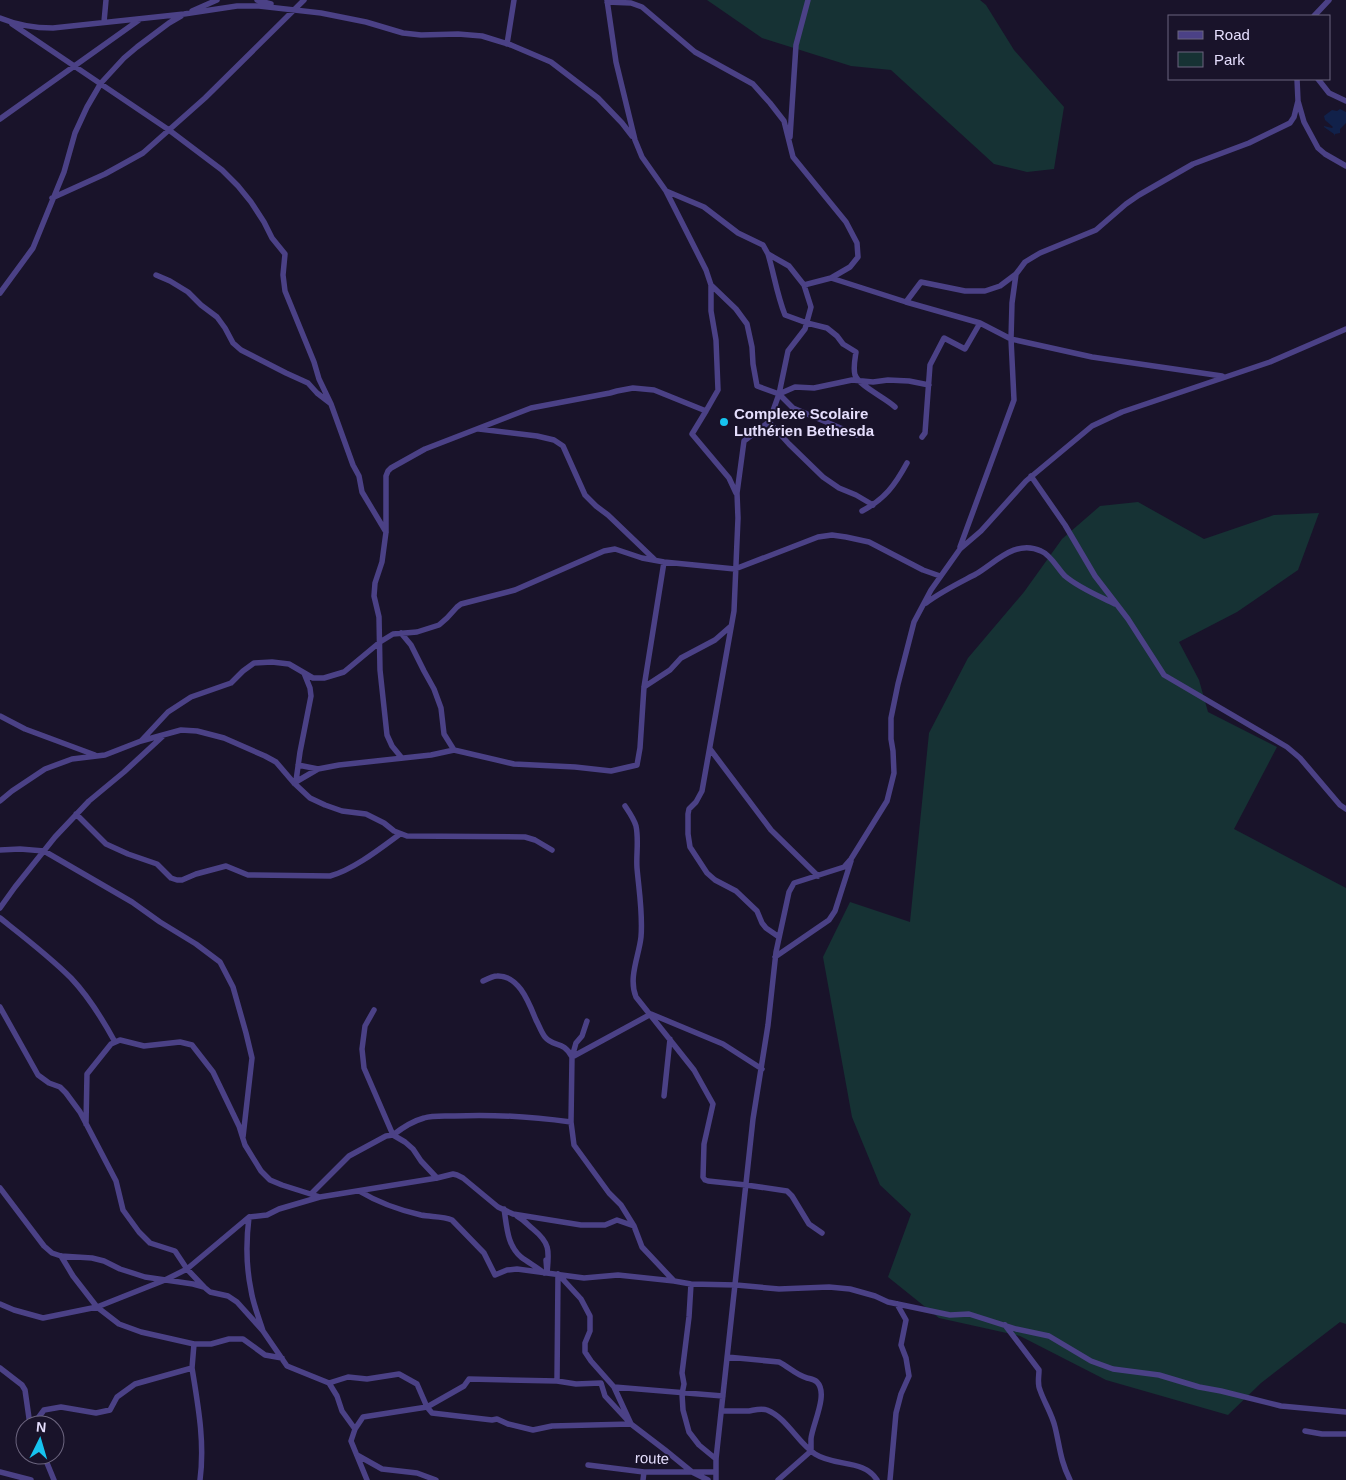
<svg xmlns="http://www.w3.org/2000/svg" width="1346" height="1480" viewBox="0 0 1346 1480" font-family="Helvetica,sans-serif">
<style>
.green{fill:#163234}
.water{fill:#11214a}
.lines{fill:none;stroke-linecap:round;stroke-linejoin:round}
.minor{stroke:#4b4186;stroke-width:5.5}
.poi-dot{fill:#17c3ef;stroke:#19132a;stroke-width:2}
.labels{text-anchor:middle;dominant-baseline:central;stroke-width:4;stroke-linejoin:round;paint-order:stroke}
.poi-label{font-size:15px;font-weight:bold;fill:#e5defd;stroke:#19132a;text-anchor:start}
.street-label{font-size:15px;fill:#e5defd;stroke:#19132a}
</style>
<rect width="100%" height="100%" fill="#19132a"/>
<!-- green -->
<path class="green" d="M707,0h273l6,5 28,45 50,57 -10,62 -27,3 -33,-8 -103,-94 -40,-4 -89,-28z
M1138,502l66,37 70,-24 45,-2 -21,57 -61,42 -58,30 20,38 9,32 69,35 -43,82 112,59v436l-6,-2 -79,61 -33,32 -122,-35 -86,-44 -81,-18 -51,-41 23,-63 -31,-29 -28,-68 -29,-160 27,-55 60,20 19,-189 39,-75 56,-66 38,-53 38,-33z"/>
<!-- water -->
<path class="water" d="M1340,109l6,3v11l-6,6v4l-5,1 -1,2v-2l-10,-7v-1l8,2 1,-1 -8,-7 -1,-4 8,-6 5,1z"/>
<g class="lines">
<!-- minor -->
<path class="minor" d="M257,0l14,4
M607,0l9,62 19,78 7,17 24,34 40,79 5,15 25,24 11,15 5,23 1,17 4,22 22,8 -10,28 -25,19 -7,52 1,25 -4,93 -32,180 -6,11 -7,7 -1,5v20l2,13 17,26 8,7 21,11 21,20 5,12 4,5 13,9
M607,2l24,1 11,4 53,45 58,32 17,19 14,18 9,36 53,65 11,21 1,14 -8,10 -19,11
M192,11l25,-11
M1314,16l15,-16
M0,18c17,7 34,10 53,10l131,-14 53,-8h22l62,7 45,9 37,11 18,2 37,-1 24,2 29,9 40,17 47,36 24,25 10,13
M104,22l2,-22
M12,24l157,106 53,40 16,16 13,16 13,20 8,16 13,16 -2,21 2,16 29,71 5,17 12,25 22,61 6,11 3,16 24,40
M507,44l7,-44
M1297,79l1,22 6,21 14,26 7,6 21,12
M1318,79l11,14 17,8
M0,119l139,-99
M790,137l6,-92 12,-45
M666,191l38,16 34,26 25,12 5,9 21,12 15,19 27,-7 75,24 74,21 31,16 81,18 130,19
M52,198l53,-24 38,-21 62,-55 99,-98
M768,254c6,20 9,41 17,61l22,8 20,5 10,8 6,8 13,8c-1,7 -3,16 -1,23 4,11 31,23 40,32
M156,275l14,6 18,11 13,13 16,12 8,11 8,15 8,7 45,23 22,10 9,10 13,10
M804,285l7,22 -6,22 -17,22 -9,43 16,-7 19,1 38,-8 21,2 15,-2 21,1 20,4
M0,293l33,-45 31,-76 11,-39 12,-26 14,-24 23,-25 13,-11 32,-24 12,-7
M906,302l15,-20 44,9h20l15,-5 16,-12 9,-12 15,-9 56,-23 30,-26 13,-9 54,-31 56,-21 41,-20 4,-6 4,-16
M779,394l14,14 64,27
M706,411l12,-21 -2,-50 -5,-29v-26
M769,422l20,22 34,33 16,11 17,7 17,10
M479,429l58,7 17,4 9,6 22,49 11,11 12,9 47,45
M922,437l3,-4 5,-68 14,-27 21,11 15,-26
M1031,476l34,49 30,51 33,43 36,56 123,72 13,11 40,47 6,4
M862,511c23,-12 33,-26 45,-48
M960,547l54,-147 -3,-61 1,-36 4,-29
M926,603c16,-12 33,-20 50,-29 20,-12 40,-35 65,-23 10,4 17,18 24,25 14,12 34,20 50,28
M401,633l10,12 13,26 10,18 7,19 3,26 10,16
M644,687l26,-17 11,-12 34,-18 16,-14
M0,716l25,13 70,26
M141,741l27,-29 23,-15 40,-14 12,-12 11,-8 18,-1 17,2 24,14h11l20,-6 36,-30 13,-8 24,-2 22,-7 8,-7 10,-11 4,-3 54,-14 89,-39 11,-2 27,9 22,4 71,7 83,-32 14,-2 14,2 23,5 54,28 17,6
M710,749l61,81 47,46
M401,757l-9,-11 -5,-11 -7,-65 -1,-53 -5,-21 1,-13 7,-21 4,-30v-56l2,-5 3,-3 34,-19 106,-41 79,-15 7,-2 16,-3 21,2 52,21 -14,23 37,44 7,15
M298,765l20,4
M296,781l4,-29 11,-56 -1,-8 -6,-15
M294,783l24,-14 21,-4 92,-10 23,-5 60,14 61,3 36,4 26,-6 3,-17 4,-61 20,-125
M0,801l12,-10 33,-22 27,-10 33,-4 36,-14 40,-11 16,1 27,7 41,18 11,6 18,21 16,15 15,7 17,6 24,3 18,9 10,8 13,5 118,1 10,3 17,10
M625,806c4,6 9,13 11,20 3,14 0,29 1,42 2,23 6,46 4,69 -2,19 -13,41 -5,60l58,73 19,34 -9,40 -1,33 2,3 3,1 38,4 41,6 5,5 17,28 13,9
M76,814l30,30 22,10 29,10 14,14 6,2h5l14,-6 30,-8 22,9 82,1c23,-6 51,-28 70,-42
M0,850l20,-1 24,2 88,51 28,20 36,22 24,18 13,25 13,46 6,25 -9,79
M0,908l15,-21 40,-50 34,-36 35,-29 39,-36
M0,918c24,19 49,38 71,60 18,19 32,42 44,64
M775,957l54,-37 6,-9 16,-50
M483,981c4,-2 10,-5 14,-5 22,-1 32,27 39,44 3,5 5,12 9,17 9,11 18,3 27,20
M0,1007l38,68 11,8 11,4 6,6 14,19 36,69 7,29 16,22 11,11 25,8 12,18 17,18
M374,1010l-9,16 -3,23 2,19 29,67c9,-7 20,-14 31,-17 9,-3 21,-2 31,-2 38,-2 78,1 116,6
M587,1021l-5,15 -6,7 -4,14 -1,65 3,23 35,48 12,12 13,21 8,21 32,34 17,3 45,1 43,4 50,-2 21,2 25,7 13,6 62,13 19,-1 47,15 33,7 42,25 22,8 46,6 40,12 22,4 60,15 65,6
M572,1057l79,-43 72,30 39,25
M664,1096l6,-57
M86,1124l1,-50 24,-30 9,-4 24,6 36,-4 12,3 21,27 26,54 6,19 16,26 9,9 12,5 38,12
M0,1188l44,58 8,7 9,3 31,2 12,3 16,8 25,8 48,7 11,3 6,5 18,4 9,6 26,29 24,35 42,17 8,13 5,15 13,18
M359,1191c20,12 40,19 62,24 10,2 22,1 31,5l32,33 11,22 12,-5 10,-1 67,9 34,-3 56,6
M311,1194l38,-38 37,-20 7,-1 12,7 8,7 8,12 16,17
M504,1209c3,18 3,36 17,48 8,6 16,10 23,16
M517,1216c7,4 10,8 16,13 18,15 16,22 14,44l-1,-13
M61,1256l12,20 24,31 22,17 22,8 53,12h17l18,-5h14l22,16 17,3
M691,1284l-2,33 -7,56 2,11 -2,10 1,16 6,22 10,13 17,14
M0,1304l14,6 29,8 54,-11 68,-27 22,-11 62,-52
M1005,1325l34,45c0,7 -2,14 1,20 4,12 12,24 15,37 5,20 5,33 15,53
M263,1331c-4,-13 -10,-27 -12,-41 -5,-24 -5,-49 -2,-73l18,-2 12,-6 41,-12 117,-19 16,-4 4,1 6,3 35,29 15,7 68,11h24l12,-5 17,6
M727,1357l52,5c10,5 17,13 28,16 4,1 7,1 10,4 12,12 -5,43 -6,57 0,4 0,8 0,12l-33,29
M0,1368l22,17 3,5 5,35
M192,1368c6,37 13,74 8,112
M557,1381l1,-107
M329,1383l19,-6 19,2 32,-5 18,10 10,23 5,6 60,7 5,-1 11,5 25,6 19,-4 79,-2 -17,-37 -23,-26 -6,-9v-9l5,-12v-15l-9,-17 -23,-25
M614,1387l109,9
M722,1411c9,0 18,0 27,0 6,-1 12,-3 18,-1 20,8 30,32 48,44 20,13 49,5 62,26
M33,1425l11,-15 17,-3 35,6 14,-3 7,-13 18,-13 57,-16 2,-24
M1305,1431l17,3h24
M46,1455l1,8 7,17
M357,1455l25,14 35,4 19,7
M588,1465l56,7h71
M0,1472l31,8
M367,1480l-16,-39 4,-12 8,-12 64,-10 37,-21 5,-7 88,2 19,3 25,-1 4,13 26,28 34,26 27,22 16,8
M643,1480l1,-8
M716,1480v-21l37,-340 15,-94 8,-73 13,-60 5,-9 50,-16 7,-8 36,-58 7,-28 -1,-22 -2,-12v-21l7,-34 16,-62 17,-32 29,-41 21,-18 45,-50 66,-55 30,-14 148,-50 76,-33
M890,1480l6,-67 5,-19 8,-18 -3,-18 -5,-13 5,-25 -9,-16"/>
</g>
<!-- markers -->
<circle class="poi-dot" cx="724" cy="422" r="5"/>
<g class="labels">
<!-- poi labels -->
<g class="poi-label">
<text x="734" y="413">Complexe Scolaire<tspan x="734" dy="17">Luthérien Bethesda</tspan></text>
</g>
<!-- street labels -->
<g class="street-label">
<text transform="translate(652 1458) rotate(2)">route</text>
</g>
</g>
<!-- legend -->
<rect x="1168" y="15" width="162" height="65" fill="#19132a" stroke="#6b647e"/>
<rect x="1178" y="31" width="25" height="8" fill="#4b4186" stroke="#6b647e"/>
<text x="1214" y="40" font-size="15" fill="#e5defd">Road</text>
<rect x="1178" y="52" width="25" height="15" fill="#163234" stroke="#6b647e"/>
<text x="1214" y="65" font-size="15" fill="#e5defd">Park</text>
<!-- north arrow -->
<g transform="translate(40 1440) rotate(5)"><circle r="24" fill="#19132a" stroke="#6b647e"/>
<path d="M0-4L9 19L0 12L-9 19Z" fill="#17c3ef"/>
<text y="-8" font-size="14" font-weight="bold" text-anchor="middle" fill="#e5defd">N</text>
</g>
</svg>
